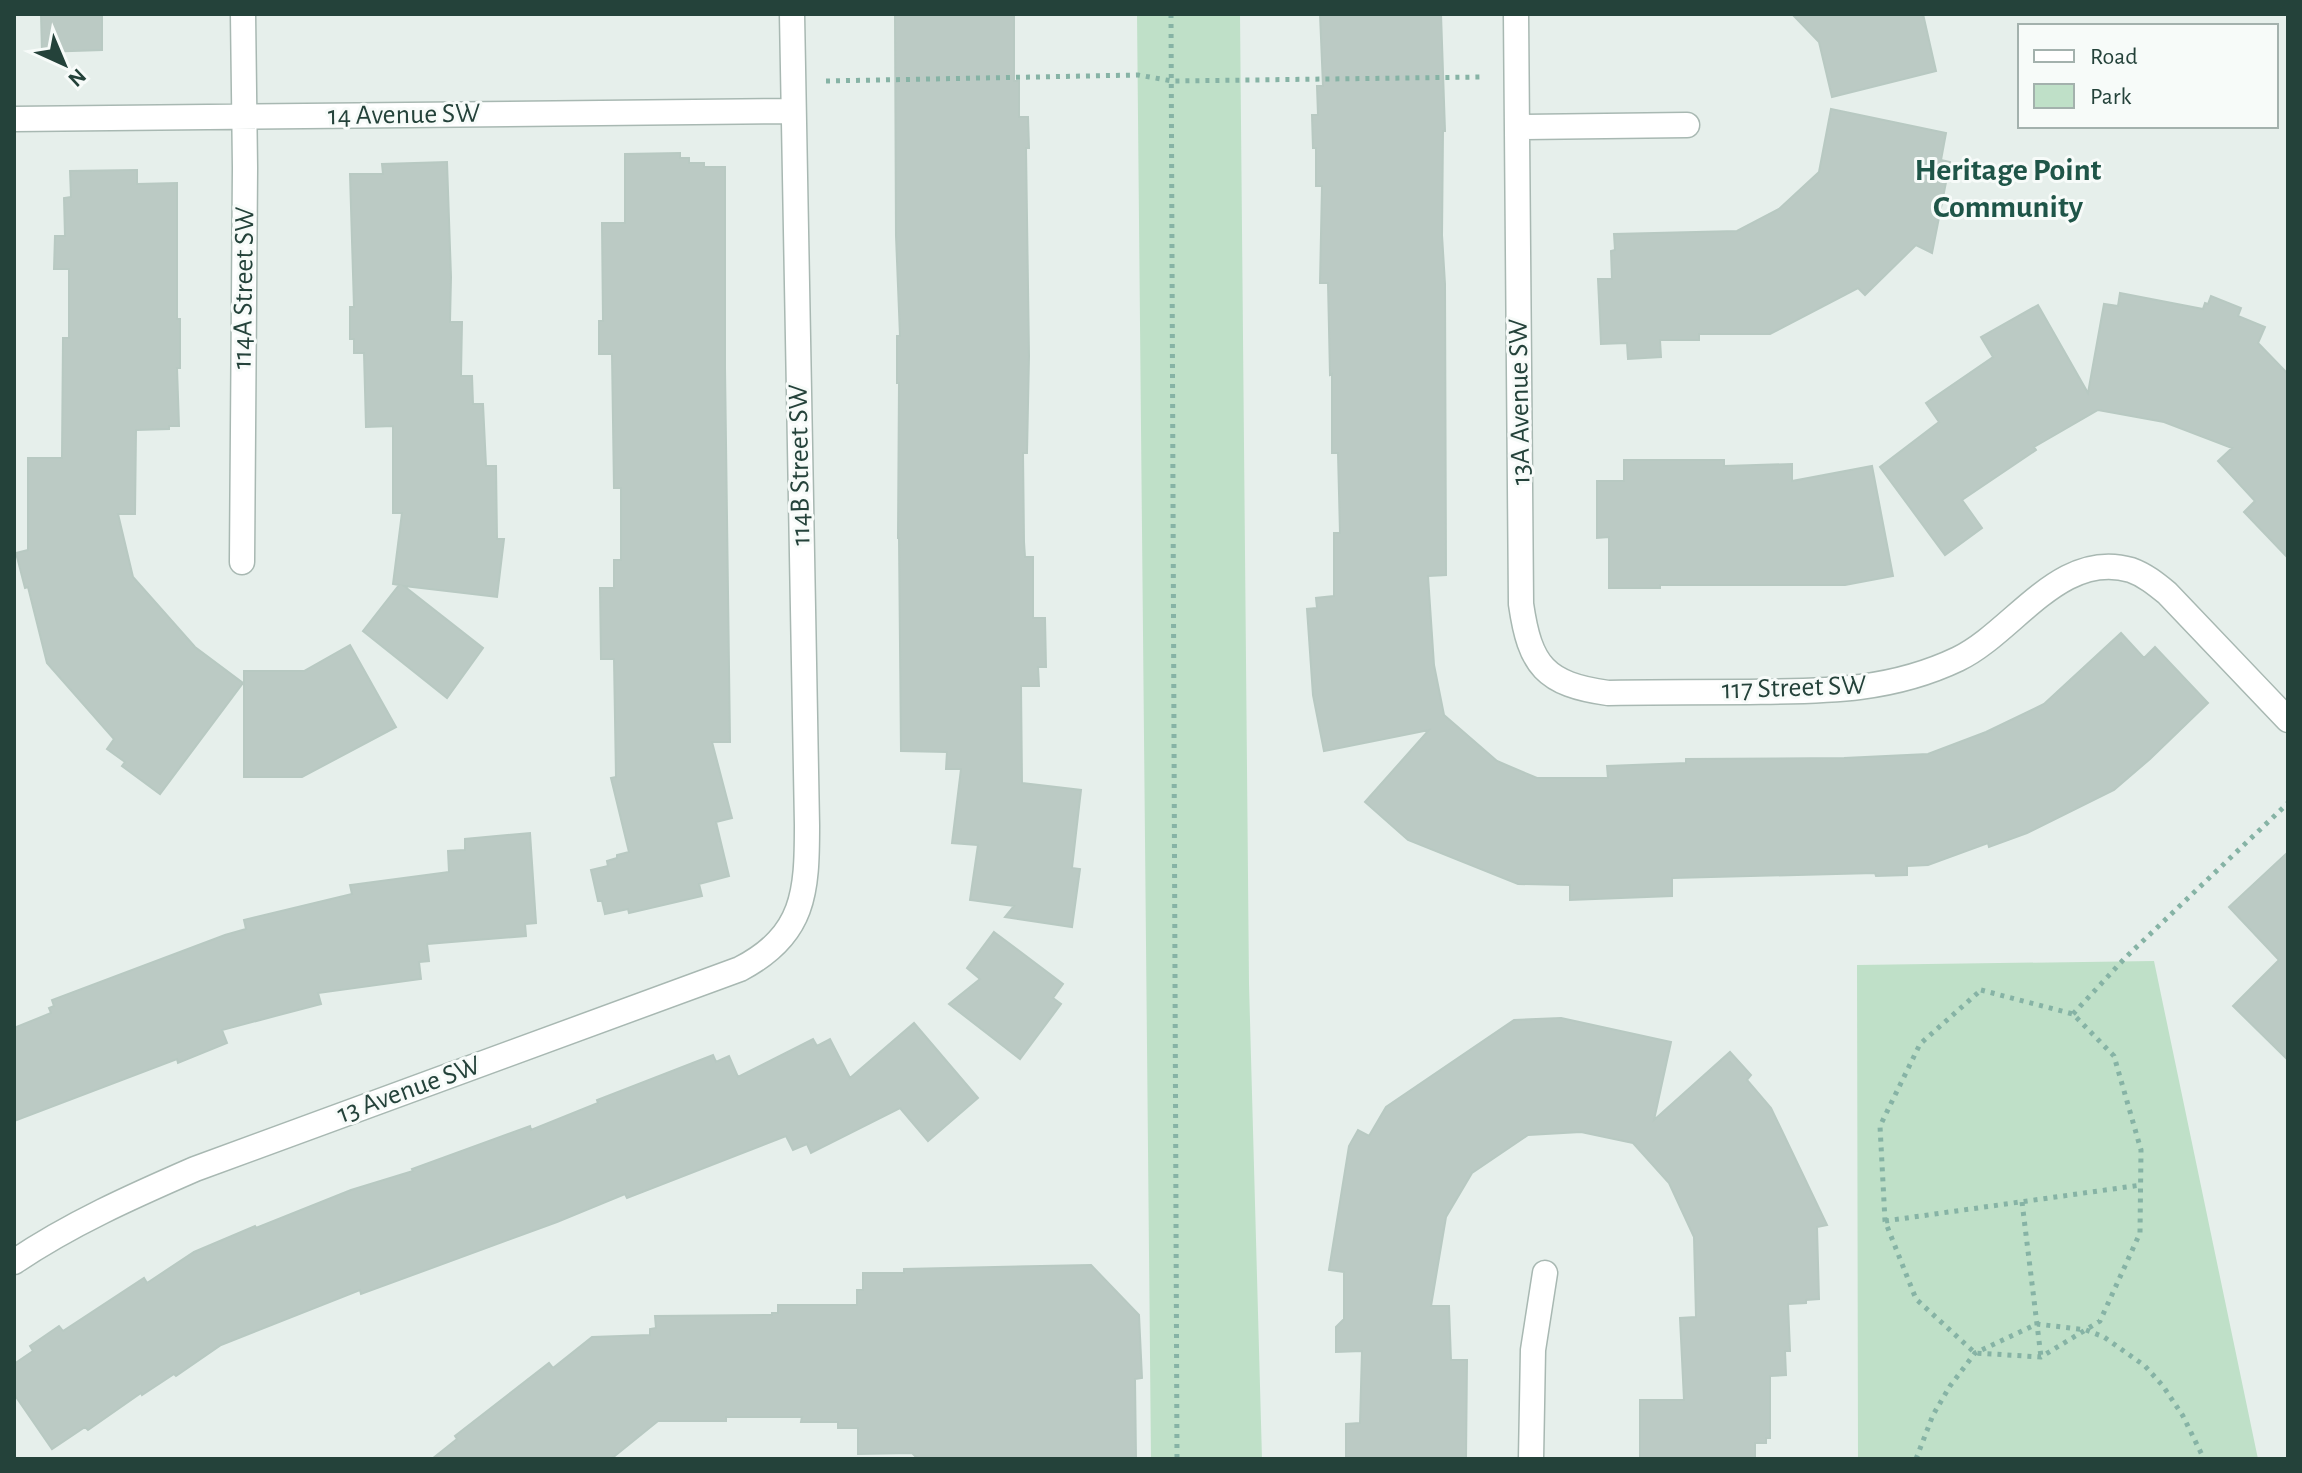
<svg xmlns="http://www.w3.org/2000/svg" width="2302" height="1473" viewBox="0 0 2302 1473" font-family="'Alegreya Sans',sans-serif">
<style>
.green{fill:#bfe0c8}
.building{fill:#bbcac4;stroke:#b8c9c2;stroke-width:2}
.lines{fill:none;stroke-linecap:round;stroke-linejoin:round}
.minor-casing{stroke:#a8b8b2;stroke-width:27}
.path{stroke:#86b3a5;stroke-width:5;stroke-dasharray:4 6;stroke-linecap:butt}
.minor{stroke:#fff;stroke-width:24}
.labels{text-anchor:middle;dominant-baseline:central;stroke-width:6;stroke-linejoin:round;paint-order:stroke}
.street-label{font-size:28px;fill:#24423a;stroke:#f7fbf9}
.quarter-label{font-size:32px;font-weight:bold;fill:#1f5548;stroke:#f7fbf9}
</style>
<rect width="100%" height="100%" fill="#e6efeb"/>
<!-- green -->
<path class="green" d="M1137,14h103l9,970 13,475h-111z
M2154,961l104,498h-400l-1,-494z"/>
<!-- building -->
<path class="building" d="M41,14h61v36l-60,2z
M895,14h119v67h5v36h9l1,31h-3l3,208 -2,97h-4l1,89 1,15h8v61h12l1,49h-8l1,19h-18l1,97 59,7 -9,78 8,1 -8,58 -67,-10 9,-11 -44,-6 8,-55 -26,-2 9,-74h-15l1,-17 -46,-1 -2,-213h-1l1,-155h-2v-47h3l-4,-100z
M1320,14h121l4,117h-2l-1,104 3,49 1,291 -18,1 6,89 10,50 53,46 40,17h71l-1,-12 79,-3v-4l158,-1 84,-4 58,-22 58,-28 77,-71 23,25 11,-11 53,56 -58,56 -36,31 -87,43 -38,14 -1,-4 -60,22 -21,1v9l-31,1 -1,-3 -203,5v18l-102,4v-15l-52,-1 -110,-44 -43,-38 64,-72 -105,21 -11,-56 -6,-86 10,-1 -1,-10 18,-2v-63h6l-2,-80h-6v-79l-2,1 -2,-92h-8l2,-97h-6v-38h-3l-1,-33h6l-1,-29h6z
M1792,14h131l13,57 -104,26 -13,-55z
M1831,109l115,24 -5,27 9,2 -18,91 -16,-8 -51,50 -7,-7 -88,46h-71v6h-39l1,17 -33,2 -1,-16 -26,1 -3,-65h14l-1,-28 4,-1 -1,-16 123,-3 42,-22 40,-37z
M680,153v5h9v5h15v4h21v201l5,374h-18l20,76 -16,4 13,54 -30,8 3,12 -73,17 -1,-4 -23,5 -3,-13h-4l-7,-31 17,-4 -1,-5 10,-3v-3l12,-3 -18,-74 5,-1 -2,-118h-13l-1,-71h14v-28h7v-72h-7l-2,-134h-13v-33h4l-1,-98h23v-69z
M447,162l4,115 -1,45h12l-1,54h11l1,28h10l3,62h10l1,73h7l-7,58 -93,-11 79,62 -36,50 -84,-67 36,-46 -6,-1 9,-71h-9v-87l-27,1 -2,-74h-10v-14h-4v-32h4l-4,-133h33l-1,-10z
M137,170v14l40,-1v136h3v49h-3l2,58h-10v3l-33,1 -1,84h-17l15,63 62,70 48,36 -83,111 -38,-28 3,-4 -18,-13 7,-10 -67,-76 -19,-76 -3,1 -9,-35 12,-3v-92h34l1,-120h6v-69h-15l1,-33h10l-1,-38 7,-1 -1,-26z
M2120,293l83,16 2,-6 3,1 3,-8 30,12 -3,8 27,11 -7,16 30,31v184l-44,-46 11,-11 -37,-40 14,-13 -68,-26 -66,-12 -64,37 2,3 -74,50 20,28 -37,27 -65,-88 59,-45 -13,-19 67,-46 -12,-20 57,-32 50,88 16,-89 14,2z
M1624,460h100v6l68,-2v17l80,-15 21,110 -48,9h-185v3h-51v-51l-12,1v-57h27z
M350,645l46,82 -94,50h-58v-106h60z
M530,833l6,90 -11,1 1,12 -99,8 2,17 -10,1 2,17 -103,14 3,11 -99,26 5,13 -49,20 -1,-4 -163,62v-93l37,-15 -2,-5 5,-2 -2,-6 173,-65 21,-6 -2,-9 108,-26 -2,-9 99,-13 -1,-21 17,-1v-11z
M2288,852v208l-55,-54 46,-46 -50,-53z
M994,932l69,52 -10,14 8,6 -41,55 -71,-55 31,-25 -13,-11z
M1561,1018l110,24 -17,78 76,-68 21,23 -4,5 24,28 56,117 -10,2 2,72 -13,1v3l-18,1 2,47h-5l1,24 -16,1v62h-4v5h-11v16h-115v-59h44l-4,-82 16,-1 -2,-80 -25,-54 -36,-40 -52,-11 -53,3 -56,38 -26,44 -15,89h18l2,54h16l-1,99h-120v-35l14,-1 2,-72 -26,1v-25l8,-8v-47l-15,-2 20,-124 9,-16 11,6 17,-29 128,-87z
M914,1023l64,75 -50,43 -28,-33 -89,45 -4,-9 -14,6 -7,-14 -159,62 -2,-4 -68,28 -196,72 -1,-4 -139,55 -45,31 -2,-2 -32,21 -1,-2 -53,37 -3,-3 -33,22 -38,-55v-30l19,-13 -3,-5 29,-20 4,5 81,-53 3,5 47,-31 61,-26 1,2 95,-38 62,-19 -1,-2 118,-43 1,4 67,-27 -1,-3 116,-45 3,7 13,-6 9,21 75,-38 4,7 13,-7 20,39z
M1091,1265l48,50 3,63 -7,1 1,80h-218l-6,-6 -54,1v-26h-20v-6h-37l1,-5h-76v4h-68l-47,38h-179l25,-20 -2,-3 94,-73 4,5 39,-31 58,-2v-6l6,-1 -1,-12 117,-1v-2h6v-8h79v-15h6v-17h41v-4z"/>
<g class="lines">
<defs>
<path id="minor" d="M1516,14l5,590c9,62 24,80 87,89 47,-1 94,-1 141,-1 74,-1 140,0 209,-33 56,-27 102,-110 173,-89 14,5 25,14 36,23l121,127
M14,119l779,-8
M1517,127l170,-2
M242,562l3,-394 -2,-154
M14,1262c56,-38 119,-66 181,-93l545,-200c65,-34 67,-77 67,-144l-15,-811
M1531,1459l2,-109 12,-77"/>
</defs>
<!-- minor casing -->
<use href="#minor" class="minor-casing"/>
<!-- path -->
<path class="path" d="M1171,14l6,1445
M826,81l312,-6 34,6 311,-4
M1981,990l92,24 41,42 27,94 -1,83 -40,88 -59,36 -66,-4 -59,-54 -31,-78 -5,-95 40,-82z
M2073,1014l52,-56 163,-155
M2022,1202l19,155
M1885,1221l256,-36
M1916,1459l17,-44 17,-29 25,-33 62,-29 49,6 18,7 41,29 18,20 20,30 21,43"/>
<!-- minor -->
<use href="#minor" class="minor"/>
</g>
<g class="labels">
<!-- street labels -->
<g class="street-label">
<text transform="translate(404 115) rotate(-1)">14 Avenue SW</text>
<text transform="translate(244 288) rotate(-89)">114A Street SW</text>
<text transform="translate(1520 402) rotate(-91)">13A Avenue SW</text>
<text transform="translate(800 465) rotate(-91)">114B Street SW</text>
<text transform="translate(1794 688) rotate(-2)">117 Street SW</text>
<text transform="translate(409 1090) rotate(-20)">13 Avenue SW</text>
</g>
<!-- quarter labels -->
<g class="quarter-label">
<text x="2008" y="170">Heritage Point<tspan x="2008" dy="37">Community</tspan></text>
</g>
</g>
<!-- border -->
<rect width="2302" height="1473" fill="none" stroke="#24423a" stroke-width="32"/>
<!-- legend -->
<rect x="2018" y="24" width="260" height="104" fill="#f7fbf9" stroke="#a3b1ad" stroke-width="2"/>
<rect x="2034" y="50" width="40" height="12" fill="#ffffff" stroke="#a3b1ad" stroke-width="2"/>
<text x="2090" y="64" font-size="24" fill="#24423a">Road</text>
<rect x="2034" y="84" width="40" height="24" fill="#bfe0c8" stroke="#a3b1ad" stroke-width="2"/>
<text x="2090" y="104" font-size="24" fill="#24423a">Park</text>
<!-- north arrow -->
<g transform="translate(64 64) rotate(136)" stroke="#f7fbf9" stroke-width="6" paint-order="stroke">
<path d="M0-6L14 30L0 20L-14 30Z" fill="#24423a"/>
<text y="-12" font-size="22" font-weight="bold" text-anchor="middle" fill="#24423a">N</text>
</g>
</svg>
